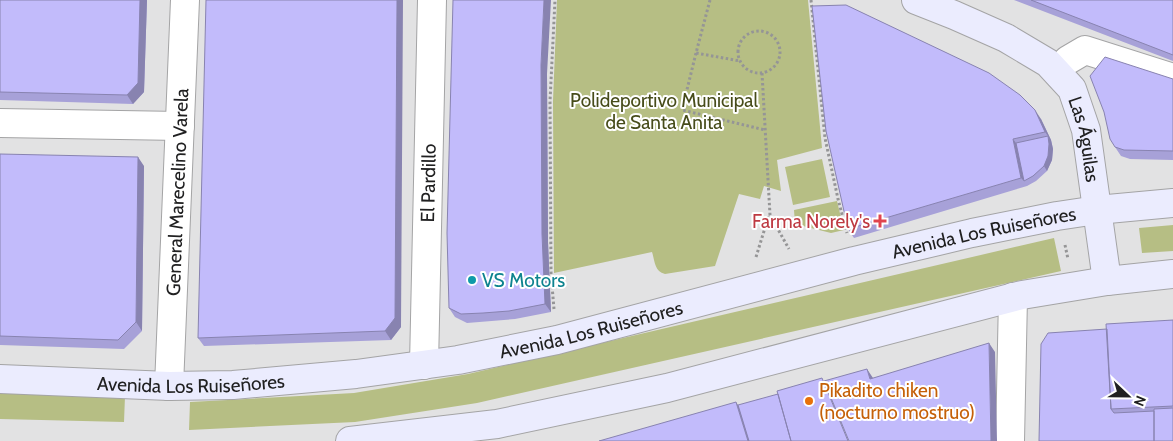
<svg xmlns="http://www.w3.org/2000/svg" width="1173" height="441" viewBox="0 0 1173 441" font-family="Cabin,sans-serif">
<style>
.green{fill:#b6be84}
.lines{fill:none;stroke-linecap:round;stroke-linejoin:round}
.street-casing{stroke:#a4a4a5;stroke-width:30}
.secondary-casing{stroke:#a4a4a5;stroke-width:30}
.path{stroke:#959596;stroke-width:3;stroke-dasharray:2.5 2.5;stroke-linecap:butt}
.street{stroke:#fff;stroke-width:28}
.secondary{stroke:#ebecfe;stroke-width:28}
.wall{fill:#a7a1d8}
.shaded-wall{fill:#8883b0}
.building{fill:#c2bbfb;stroke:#8883b0}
.health-dot{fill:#e0444e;stroke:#fff;stroke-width:2}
.culture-dot{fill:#0f9aa8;stroke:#fff;stroke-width:2}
.food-dot{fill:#e8710a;stroke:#fff;stroke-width:2}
.labels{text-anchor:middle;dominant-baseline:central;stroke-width:4;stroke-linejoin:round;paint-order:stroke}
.park-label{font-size:19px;fill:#474c1a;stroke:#fff}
.street-label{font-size:19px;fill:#202021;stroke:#fff}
.health-label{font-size:19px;fill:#be3a42;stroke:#fff;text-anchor:end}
.culture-label{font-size:19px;fill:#0d838f;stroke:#fff;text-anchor:start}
.food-label{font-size:19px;fill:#c56008;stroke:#fff;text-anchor:start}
</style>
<rect width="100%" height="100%" fill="#e2e2e3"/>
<!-- green -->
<path class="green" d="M557,0h251l14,148 -45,12 4,31 -17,-5 -4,13 -21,-5 -24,72 -50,8c-11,-3 -10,-13 -13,-22l-98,21 -1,-172z
M822,159l8,38 -37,8 -8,-38z
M837,201l7,29 -13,3 -36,-9 -1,-14z
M1173,225v26l-31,2 -3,-25z
M1054,238l7,33 -584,132 -122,19 -166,8 1,-28 164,-9 114,-19z
M0,393l125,3 -1,26 -124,-3z"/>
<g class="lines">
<defs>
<g id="street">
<path d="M1068,60l17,-10 88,28"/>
<path d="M0,123l180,3"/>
<path id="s1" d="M424,365l8,-365"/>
<path id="s2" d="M169,386l16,-386"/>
<path d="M1010,441l3,-144"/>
</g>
<g id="secondary">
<path id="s3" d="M916,0l38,15 52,23 42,25 24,26 14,41 21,151"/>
<path id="s4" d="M0,379l169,7 64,-1 123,-11 102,-14 99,-20 297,-79 118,-28 85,-17 40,-6 76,-7"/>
<path d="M350,441l147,-17 170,-36 355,-93 85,-14 66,-7"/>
</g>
</defs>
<!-- street casing -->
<use href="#street" class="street-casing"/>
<!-- secondary casing -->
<use href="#secondary" class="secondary-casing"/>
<!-- path -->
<path class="path" d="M710,0l-14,53 44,8
M811,0l14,138 13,61 9,34
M738 52a21 21 0 1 1 42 0a21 21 0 1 1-42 0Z
M696,53l-14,57 83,20
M762,73l8,142 19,34
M1065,245l3,14
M756,257l13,-42
M554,309l-3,-35 -1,-173 5,-101"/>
<!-- street -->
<use href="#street" class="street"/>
<!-- secondary -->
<use href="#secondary" class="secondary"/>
</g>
<!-- wall -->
<path class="wall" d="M0,0h147l-3,92 -11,12 -133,-4z
M1014,0h159v61z
M547,74l1,168 3,70 -36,7 -48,4 -12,-6 -6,-9z
M1173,79v81l-43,-1 -9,-3 -6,-9z
M1041,119l10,21 2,9 -1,11 -5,11 -11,10 -9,5 -173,52 -6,-9z
M0,154l144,12 -2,165 -18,18 -124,-4z
M1173,320v121h-134l68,-112z
M401,327l-10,13 -187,6 -6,-8z"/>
<!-- shaded-wall -->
<path class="shaded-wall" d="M140,0h7l-3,92 -11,12 -6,-9z
M397,0h6l-2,327 -10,13 -6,-9z
M544,0h7l-4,74 1,168 3,70 -6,-8 -3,-70 -1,-169z
M1035,110l6,9 10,21 2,9 -1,11 -5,11 -3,-5 4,-30 -3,-4z
M1013,139l6,8 5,34 -3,-3z
M138,157l6,9 -2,165 -6,-9z
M989,343l6,9 2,89h-6z
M867,369l6,9 3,10 -6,-9z
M736,402l8,12 8,27h-4z"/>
<!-- building -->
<path class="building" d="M0,0h140l-2,83 -11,12 -127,-3z
M206,0h191l-2,318 -10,13 -187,7z
M453,0h91l-3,65 1,169 3,70 -36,7 -26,2 -22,1 -12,-6 -2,-75z
M1031,0h142v55z
M846,5l143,68 31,22 15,15 10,22 -32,7 8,39 -173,51 -22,-98 -14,-125z
M1105,57l68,22v72l-49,-1 -9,-3 -5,-8 -6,-27 -14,-36z
M1048,136l1,8 -1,12 -4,10 -11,10 -9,5 -8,-38z
M0,154l138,3 -2,165 -18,18 -118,-4z
M1173,320v86l-62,3 -5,-85z
M1107,329l4,80 3,4 40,-2v30h-115l2,-97 7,-11z
M989,343l2,98h-142l-25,-60 43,-12 3,10z
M822,378l26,63h-57l-14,-50z
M778,394l13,47h-42l-11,-36z
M736,402l12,39h-149z
M1173,408v33h-19v-32z"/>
<!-- markers -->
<path class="health-dot" d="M877.5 213.5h5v5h5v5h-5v5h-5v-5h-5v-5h5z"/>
<circle class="culture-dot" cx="472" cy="280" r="5"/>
<circle class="food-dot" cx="809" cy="401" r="5"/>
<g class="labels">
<!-- park labels -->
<g class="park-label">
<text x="664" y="100">Polideportivo Municipal<tspan x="664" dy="22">de Santa Anita</tspan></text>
</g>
<!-- street labels -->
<g class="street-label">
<text stroke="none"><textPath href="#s3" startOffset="234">Las Águilas</textPath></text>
<text stroke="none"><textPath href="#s1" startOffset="182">El Pardillo</textPath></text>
<text stroke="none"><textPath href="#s2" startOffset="194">General Marecelino Varela</textPath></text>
<text stroke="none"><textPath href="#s4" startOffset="1001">Avenida Los Ruiseñores</textPath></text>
<text stroke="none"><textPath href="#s4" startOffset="596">Avenida Los Ruiseñores</textPath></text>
<text stroke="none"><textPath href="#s4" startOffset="191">Avenida Los Ruiseñores</textPath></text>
</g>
<!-- health labels -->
<g class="health-label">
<text x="870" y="221">Farma Norely's</text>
</g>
<!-- culture labels -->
<g class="culture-label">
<text x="482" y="280">VS Motors</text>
</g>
<!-- food labels -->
<g class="food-label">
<text x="819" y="390">Pikadito chiken<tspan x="819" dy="22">(nocturno mostruo)</tspan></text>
</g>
</g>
<!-- north arrow -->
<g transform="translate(1128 396) rotate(112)" stroke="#ffffff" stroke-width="4" paint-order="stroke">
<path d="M0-4L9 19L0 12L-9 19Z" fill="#202021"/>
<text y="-8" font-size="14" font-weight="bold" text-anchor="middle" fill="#202021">N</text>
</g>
</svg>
